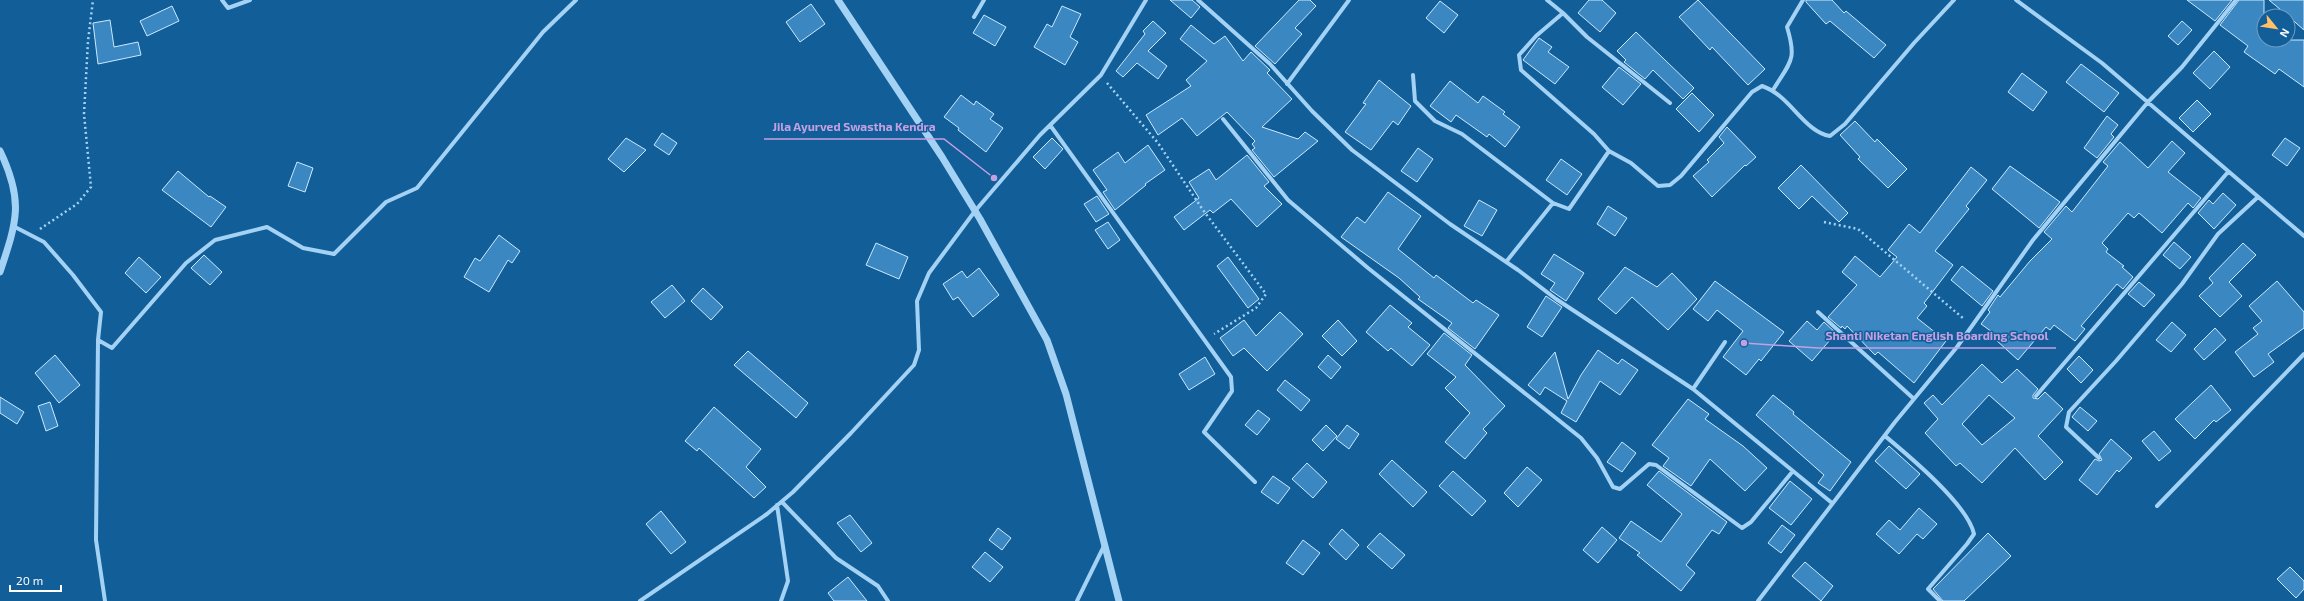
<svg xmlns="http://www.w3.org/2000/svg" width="2304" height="601" viewBox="0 0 2304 601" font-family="'Exo 2',sans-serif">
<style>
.building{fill:#3a87c1;stroke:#cce9fe;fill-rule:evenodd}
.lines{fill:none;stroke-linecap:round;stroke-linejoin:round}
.path{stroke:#a4d2f4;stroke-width:2.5;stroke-dasharray:2 3;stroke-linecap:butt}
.minor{stroke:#a4d2f4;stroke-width:4}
.tertiary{stroke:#a4d2f4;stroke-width:7}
.leader{fill:none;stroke:#c4a0e2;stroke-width:1.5}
.callout-dot{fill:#c4a0e2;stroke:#115e99;stroke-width:1.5}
.callout-label{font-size:12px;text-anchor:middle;font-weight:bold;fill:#c4a0e2;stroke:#115e99;stroke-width:3;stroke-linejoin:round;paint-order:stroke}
</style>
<rect width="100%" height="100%" fill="#115e99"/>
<!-- building -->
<path class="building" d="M1170,0h22l8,7 -9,11z
M1299,0h11l6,6 -21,22 7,6 -27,30 -20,-18z
M1589,0h13l14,13 -16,19 -22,-19z
M1698,0l67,69 -17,16 -36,-38 -2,3 -31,-33z
M1806,0h26l12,13 2,-2 40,34 -12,13 -44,-37 -4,3 -20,-22z
M2187,0h45l-17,21z
M2239,0h25v40h40v47l-25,-18 -4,5 -31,-22 4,-6 -28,-21z
M2269,0h35v30l-16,-14z
M1440,1l18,14 -14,18 -18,-15z
M811,4l14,20 -25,18 -14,-20z
M172,6l7,15 -32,15 -7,-15z
M1062,6l19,8 -11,23 8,5 -13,23 -31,-18 13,-23 5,3z
M984,15l22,12 -11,19 -22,-13z
M110,20l4,27 24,-5 3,13 -43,9 -5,-41z
M1153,21l13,12 -18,18 19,15 -9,13 -21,-16 -14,14 -7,-6 29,-37 -2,-3z
M2182,21l10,9 -14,15 -10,-9z
M1191,25l23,19 11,-8 18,25 8,-9 19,18 -3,3 25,26 -30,28 36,12 7,-7 13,9 -44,36 -22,-27 3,-2 -3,-4 3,-3 -28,-29 -30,24 -15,-18 -24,17 -12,-20 45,-29 -5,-6 21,-19 -27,-22z
M1636,32l58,56 -11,11 -30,-29 -8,9 -21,-17 2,-2 -9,-9z
M1539,38l13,9 -4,5 21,15 -14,17 -32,-24z
M2214,51l16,16 -20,22 -17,-16z
M2081,64l38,29 -15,19 -38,-30z
M1619,67l22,17 -18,21 -21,-18z
M2022,73l25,19 -14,19 -25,-19z
M1379,80l32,26 -13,19 -5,-4 -22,29 -26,-18 21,-28 -3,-1z
M1450,81l28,22 5,-7 22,16 -2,2 17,13 -15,20 -16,-13 -2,3 -31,-22 -5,7 -21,-16z
M1692,93l22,22 -15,17 -23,-23z
M961,95l13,10 2,-4 18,13 -4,5 13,9 -17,24 -28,-22 1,-2 -15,-11z
M2197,100l14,14 -18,18 -14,-14z
M2107,116l11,9 -7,9 3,3 -17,21 -13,-10z
M1855,121l20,21 2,-3 30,30 -19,19 -30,-29 2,-2 -20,-22z
M1727,127l29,30 -10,9 -1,-1 -33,32 -19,-21 16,-14 -2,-2 17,-17 -5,-6z
M662,133l15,10 -8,12 -15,-10z
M626,138l20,12 -22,22 -16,-13z
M1052,138l11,11 -18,20 -12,-12z
M2285,138l15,10 -13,18 -15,-11z
M2172,141l13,12 -17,19 33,26 -8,10 -5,-5 -26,30 -23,-20 -5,5 -6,-5 -26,30 6,6 -2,3 18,14 -2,1 11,10 -10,12 -6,-5 -36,42 4,3 -10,12 -21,-16 -4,5 -4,-3 -28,33 -22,-20 3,-3 -18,-13 9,-12 -2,-2 10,-15 2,2 30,-36 22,-22 -8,-7 22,-26 6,6 36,-46 -5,-4 17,-20 28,26z
M1148,145l17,25 -20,14 1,1 -31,25 -12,-18 4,-2 -14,-20 25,-18 7,11z
M1418,148l15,11 -16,23 -16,-11z
M1247,155l22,27 -5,4 18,18 -25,23 -26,-28 -18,14 -3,-3 -26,20 -10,-13 25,-19 -10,-16 20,-13 7,11z
M1561,159l21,15 -15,21 -21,-15z
M297,162l16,6 -8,24 -17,-6z
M1801,165l47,48 -9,9 -27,-26 -13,13 -21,-21z
M2010,166l50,36 -21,26 -47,-39z
M1971,167l16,13 -21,26 3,3 -34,42 18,14 -29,38 3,3 -10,12 29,23 -32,42 -36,-31 -3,3 -28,-29 -2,3 -3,-3 -1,2 -13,-11 29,-32 -15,-13 13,-16 25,21 17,-20 -9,-7 21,-26 11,9z
M178,171l31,26 1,-1 16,11 -15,20 -49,-37z
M1388,192l33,24 -23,33 36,29 2,-3 37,28 3,-3 23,15 -24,34 -27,-21 4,-5 -34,-24 2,-2 -21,-19 -58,-41 16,-20 8,6z
M2223,193l13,12 -22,24 -16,-16 11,-13 4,4z
M1097,196l12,18 -13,8 -12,-18z
M1479,200l18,10 -15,26 -18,-10z
M1608,206l19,12 -12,18 -18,-12z
M1108,222l12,18 -12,9 -13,-19z
M499,235l21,16 -8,12 -4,-3 -19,32 -25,-15 11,-19 5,3z
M2174,242l17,15 -11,12 -17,-14z
M876,243l32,14 -9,22 -33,-14z
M2243,243l13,12 -27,27 13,14 -22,21 -21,-21 14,-13 -4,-5z
M1554,254l30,19 -18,28 -16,-11 5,-7 -14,-9z
M204,255l18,17 -12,13 -19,-17z
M139,257l22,20 -15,16 -21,-20z
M1228,257l31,42 -11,9 -31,-42z
M1962,266l31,25 -11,15 -31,-26z
M1625,267l32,20 15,-14 25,26 -29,31 -36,-33 -16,17 -18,-15z
M979,268l20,27 -26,22 -15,-20 -5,3 -10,-16 19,-13 5,7z
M1715,281l69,51 -23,29 -2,-2 -13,16 -23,-18 20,-26 -26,-21 -9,11 -15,-12z
M2277,281l27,31v16l-36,26 6,8 -20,15 -19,-25 23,-18 -5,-6 9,-7 -13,-15z
M2139,282l16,13 -11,12 -16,-13z
M672,285l13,16 -20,17 -14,-16z
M703,288l20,19 -12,13 -20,-19z
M1546,296l16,11 -20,30 -15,-10z
M1390,305l22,18 -4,4 22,18 -18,21 -21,-18 -3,3 -22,-19z
M1280,312l23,22 -36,37 -23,-23 -11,8 -13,-18 24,-18 12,16z
M1338,320l19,21 -15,15 -20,-20z
M1807,321l10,9 7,-8 12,11 -24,28 -23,-20z
M2172,322l14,13 -15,17 -15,-12z
M2215,328l11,12 -22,20 -10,-11z
M1444,333l28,22 -7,10 40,41 -22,23 4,4 -22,26 -20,-17 25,-29 -25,-25 11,-11 -29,-23z
M1598,350l20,14 4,-5 16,11 -18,25 -20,-14 -24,41 -15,-9 6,-12 -22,-14 -5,8 -12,-10 27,-33 13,47 13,-24z
M748,351l60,52 -12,15 -62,-53z
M55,355l25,30 -21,18 -24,-30z
M1328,355l13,12 -10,12 -13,-12z
M2079,356l14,14 -12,13 -14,-14z
M1205,357l10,17 -26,16 -10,-16z
M1982,364l20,19 15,-14 21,20 -5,6v3l5,1 7,-7 18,17 -25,27 25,26 -18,18 -30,-32 -33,35 -22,-20 -4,3 -31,-33 13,-14 -14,-16 9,-8 9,10zM1989,395l26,23 -33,27 -20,-21z
M1285,380l25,20 -9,11 -24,-21z
M2211,385l20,25 -15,12 -2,-2 -19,19 -20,-20z
M1773,395l21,17 -1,2 58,48 -21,29 -12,-8 6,-8 -68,-60z
M0,397l24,15 -7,12 -17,-11z
M1688,399l21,15 -4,5 38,27 24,22 -22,23 -35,-32 -19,27 -28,-20 6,-8 -17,-13z
M50,402l8,24 -12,5 -8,-25z
M714,407l47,42 -15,18 20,20 -12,11 -55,-50 -2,3 -12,-10z
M2080,407l17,14 -9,10 -16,-14z
M1258,410l12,9 -13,16 -12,-10z
M1326,425l11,11 -14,15 -11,-11z
M1347,425l12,9 -10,15 -13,-10z
M2154,431l17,20 -12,10 -17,-20z
M2111,439l21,19 -13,14 -2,-2 -20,25 -18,-15 16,-21 4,2 3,-1 -3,-6z
M1622,442l14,11 -14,19 -15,-10z
M1889,446l31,28 -14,15 -31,-28z
M1392,460l35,32 -14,15 -34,-33z
M1307,463l20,19 -14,16 -21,-19z
M1527,467l15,13 -24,27 -14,-14z
M1453,471l33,30 -14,15 -33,-30z
M1659,471l68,51 -8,12 -7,-4 -26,35 9,8 -14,18 -44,-36 3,-2 -21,-15 12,-17 30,21 21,-28 -35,-29z
M1273,476l17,12 -12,16 -17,-12z
M1790,481l22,18 -21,26 -22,-17z
M1919,508l18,16 -14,15 -6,-5 -18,20 -23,-20 13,-14 11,10z
M661,511l25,31 -15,12 -25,-30z
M850,515l22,28 -11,9 -24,-29z
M1782,525l13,10 -14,18 -13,-10z
M1602,527l15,13 -19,23 -15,-13z
M998,528l13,10 -9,12 -13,-10z
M1342,529l17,16 -13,15 -17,-16z
M1380,533l25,22 -13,14 -25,-22z
M1988,533l23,23 -47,45h-21l-10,-12z
M1303,540l17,13 -17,22 -17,-12z
M985,552l18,15 -13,15 -18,-15z
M1805,562l28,24 -12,15 -29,-25z
M2290,567l14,14v8l-8,9 -19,-19z
M848,577l19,24h-33l-6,-8z"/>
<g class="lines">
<!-- path -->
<path class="path" d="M1107,83l51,60 45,67 63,84 -10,14 -42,26
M1824,222l34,7 106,90
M40,229l37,-25 14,-17 -7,-73 4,-73 5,-41"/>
<!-- minor -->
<path class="minor" d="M222,0l6,8 22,-8
M1198,0l72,64 42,47 40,39 98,74 68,46 38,29 137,90 139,114
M1547,0l16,13
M2016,0l86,63 202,173
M974,17l10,-17
M1413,75l2,26 20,20 27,13 91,69
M1287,84l62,-84
M1773,90c18,-29 24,-30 14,-63l16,-27
M1670,103l-83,-66 -24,-24 -27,23 -17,19 2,15 73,64 15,17 22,12 27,23 12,-1 11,-9 71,-84 10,-6c28,9 42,46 68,50l15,-12 69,-81 40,-43
M1223,119l65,81 80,68 213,170 16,20 16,29 7,2 29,-25 7,1 86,63 9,-6 42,-51
M1050,125l181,252 1,14 -28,41 51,50
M13,226l31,16 29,33 28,37 -3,28 -2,200 9,61
M1506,262l47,-59 16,6 40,-58
M1818,312l96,87
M98,340l14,8 74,-85 29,-23 52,-13 36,21 31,6 52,-52 31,-14 126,-156 33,-32
M1693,389l32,-47
M2036,396l192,-224
M1885,436c24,20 83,69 89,98l-7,10 -39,45 12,12
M2099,458l-33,-31 3,-15 47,-51 66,-77 36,-50 40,-37
M782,502l54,56 42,28 10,15
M777,505l11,76 -7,20
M2157,506l147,-152
M640,601l127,-87 26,-22 58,-59 63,-68 5,-15 -2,-49 12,-28 46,-62 65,-76 61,-60 45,-75
M1077,601l27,-55
M1758,601l137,-179 62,-75 76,-107 115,-138 34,-35 54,-67"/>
<!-- tertiary -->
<path class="tertiary" d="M838,0l104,157 38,62 67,121 19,54 53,207
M0,151c24,50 17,70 0,121"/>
</g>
<!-- callouts -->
<path class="leader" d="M994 178L944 139H764M1744 343L1818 348H2056"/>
<g class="callout-dot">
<circle cx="994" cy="178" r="4"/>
<circle cx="1744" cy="343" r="4"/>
</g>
<g class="callout-label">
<text x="854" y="131">Jila Ayurved Swastha Kendra</text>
<text x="1937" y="340">Shanti Niketan English Boarding School</text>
</g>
<!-- north arrow -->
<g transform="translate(2276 28) rotate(120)"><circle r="19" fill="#115e99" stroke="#709ec2"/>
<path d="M0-3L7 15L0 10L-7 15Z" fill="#ffc067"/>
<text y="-6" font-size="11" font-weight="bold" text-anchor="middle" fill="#ffffff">N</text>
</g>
<!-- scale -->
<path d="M10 585v6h51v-6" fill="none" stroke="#ffffff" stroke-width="2"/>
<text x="16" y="585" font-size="12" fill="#ffffff" stroke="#115e99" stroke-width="3" paint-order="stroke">20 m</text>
</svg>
